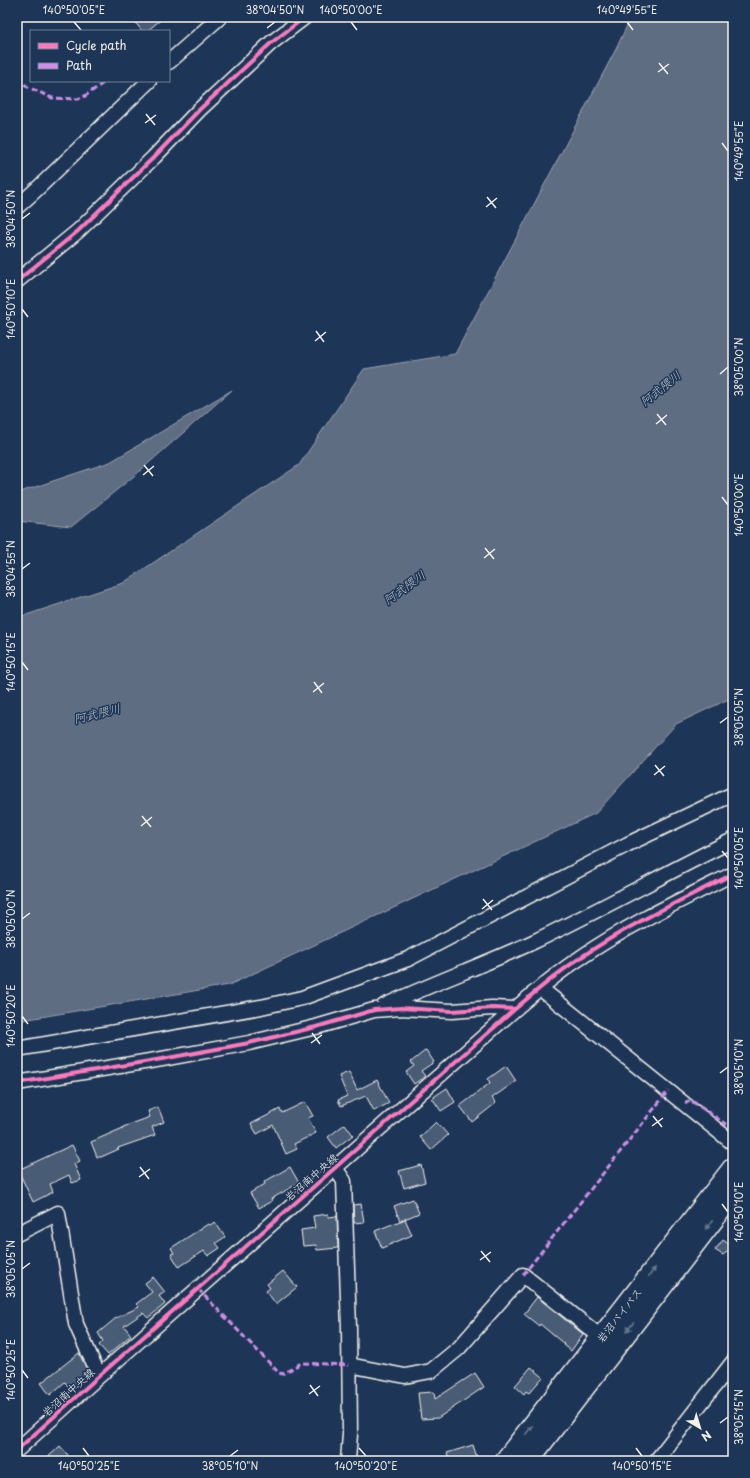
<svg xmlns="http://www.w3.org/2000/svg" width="750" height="1478" viewBox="0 0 750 1478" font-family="'Playpen Sans','Klee One',sans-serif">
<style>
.water{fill:#5e6d82;stroke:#9aa2ab}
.building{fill:#485b74;stroke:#f4f1e8}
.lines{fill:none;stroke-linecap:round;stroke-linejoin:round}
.minor-casing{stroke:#f4f1e8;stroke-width:17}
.highway-casing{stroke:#f4f1e8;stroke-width:23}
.minor{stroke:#1d3557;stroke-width:14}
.highway{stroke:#1d3557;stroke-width:20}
.quiet{stroke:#ce8fe9;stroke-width:3;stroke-dasharray:6 3;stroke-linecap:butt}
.cycleway-casing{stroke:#1d3557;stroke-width:6}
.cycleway{stroke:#fd7abc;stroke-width:4}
.oneway{fill:#68778a}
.ticks{fill:none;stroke:#f4f1e8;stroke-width:1.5}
.labels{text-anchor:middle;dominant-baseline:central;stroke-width:3;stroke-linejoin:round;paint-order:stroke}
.street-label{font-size:11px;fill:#f4f1e8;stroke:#1d3557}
.water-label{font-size:12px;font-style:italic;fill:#c0c3c4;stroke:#1d3557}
.neatline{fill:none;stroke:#f4f1e8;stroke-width:1.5}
.ticks-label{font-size:10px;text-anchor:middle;fill:#f4f1e8}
</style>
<rect width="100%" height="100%" fill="#1d3557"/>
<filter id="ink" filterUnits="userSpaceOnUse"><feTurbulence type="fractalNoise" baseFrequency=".025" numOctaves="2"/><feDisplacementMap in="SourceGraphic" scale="8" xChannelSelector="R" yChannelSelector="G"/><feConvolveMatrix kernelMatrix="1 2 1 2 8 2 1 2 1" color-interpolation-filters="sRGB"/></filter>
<g filter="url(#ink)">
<!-- water -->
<path class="water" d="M631,17h102v680l-57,27 -80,89 -367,172 -212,36v-403l106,-35 176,-118 65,-96 91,-15 161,-305z
M232,390l-98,86 -63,51 -54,-6v-28l93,-31z"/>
<!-- building -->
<path class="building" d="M142,17h22l-17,14h-5l-7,-9z
M426,1050l8,12 -13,9 4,5 -11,8 -8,-12 8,-6 -3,-4z
M506,1066l10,15 -24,17 4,5 -24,19 -12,-16 30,-23 -2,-4z
M349,1072l8,18 20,-10 12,23 -15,8 -8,-15 -25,10 -3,-6 9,-4 -8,-20z
M447,1088l8,14 -14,9 -9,-13z
M305,1102l8,14 -5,2 8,15 -22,11 3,5 -11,5 -13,-29 -16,9 -6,-10 29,-15 2,4z
M158,1107l6,15 -12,5 3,8 -37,13 1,1 -18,8h-4l-6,-15 32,-14v-1l27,-10 -2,-6z
M436,1122l12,13 -17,15 -11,-13z
M345,1124l8,11 -17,13 -8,-11z
M72,1145l8,16 -6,3 7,16 -9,3 -3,-8 -19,9 3,8 -20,10 -15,-32z
M421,1165l4,17 -21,6 -5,-17z
M290,1167l9,16 -28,16 1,2 -13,7 -9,-15 15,-9 -1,-2z
M413,1199l6,14 -19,8 -6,-15z
M361,1204l3,18 -10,1 -1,-18z
M328,1214l1,3 8,-1 1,32 -21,2 -1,-5 -13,1 -2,-16 14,-2 -2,-12z
M405,1219l7,16 -30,13 -7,-17z
M215,1222l10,15 -9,6 4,5 -12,8 -4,-5 -25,16 -8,-13 3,-1 -3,-5 37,-24 2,1z
M723,1240l10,7 -10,8 -8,-5z
M283,1271l14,16 -21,17 -10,-13 4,-3 -3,-4z
M153,1277l12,15 -6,4 6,8 -17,14 -5,-5 -19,13 7,9 -23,20 -9,-10 4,-4 -5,-8 18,-15 23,-11 -3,-3 16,-12 -7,-9z
M537,1297l46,37 -12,17 -8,-6 1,-1 -24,-20 -1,2 -15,-12z
M79,1353l10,21 -18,16 -6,-8 -15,13 -9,-12z
M531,1367l12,10 -14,16 -3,-2 -2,3 -9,-8z
M475,1373l9,14 -46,31 -17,1 -3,-26 16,-1 1,7z
M473,1445l5,16h-28l-3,-8z
M60,1446l13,15h-29z"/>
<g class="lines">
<defs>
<path id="minor" d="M169,62l51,-45
M17,207l20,-18 112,-108
M17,281l61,-50 76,-74 45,-47 72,-67 34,-26
M540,988l193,155
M384,1006c49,-23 100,-41 149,-64 67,-32 133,-69 200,-102
M17,1049l244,-42 41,-9 106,-39 220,-115 105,-50
M17,1083l145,-24 87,-16 67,-16 58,-17 27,-2 51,3 40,-3 23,1
M335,1168l9,13 5,147 1,106 -2,27
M17,1234l41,-21 18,111 23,52
M349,1365l56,11 26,-5 28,-23 64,-73 79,63
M17,1450l82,-74 416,-367c21,-18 42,-36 65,-51 48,-33 101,-58 153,-84
M656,1461l77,-99"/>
<path id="highway" d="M505,1461l228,-293
M528,1461l205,-267"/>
</defs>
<!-- minor casing -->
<use href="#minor" class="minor-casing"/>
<!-- highway casing -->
<use href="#highway" class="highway-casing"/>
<!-- minor -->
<use href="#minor" class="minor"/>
<!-- highway -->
<use href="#highway" class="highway"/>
<!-- quiet -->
<path class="quiet" d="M17,79l11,8 24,11 26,1 7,-3 21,-15
M17,112l1,3
M685,1104l5,-4 43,29
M523,1275l145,-184
M198,1289l81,84 4,1 18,-11 48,2"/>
<defs>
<path id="cycleway" d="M17,281l61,-50 76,-74 45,-47 72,-67 34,-26
M17,1083l145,-24 87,-16 67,-16 58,-17 27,-2 51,3 40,-3 23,1
M17,1450l82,-74 416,-367c21,-18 42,-36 65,-51 48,-33 101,-58 153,-84"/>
</defs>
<!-- cycleway casing -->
<use href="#cycleway" class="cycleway-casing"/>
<!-- cycleway -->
<use href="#cycleway" class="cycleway"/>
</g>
<!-- one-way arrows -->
<defs><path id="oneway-solid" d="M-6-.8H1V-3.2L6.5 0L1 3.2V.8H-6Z"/></defs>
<g class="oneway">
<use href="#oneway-solid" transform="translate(709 1225) rotate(128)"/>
<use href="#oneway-solid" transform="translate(652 1272) rotate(-53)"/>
<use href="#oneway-solid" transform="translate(630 1327) rotate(128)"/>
<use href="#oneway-solid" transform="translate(529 1430) rotate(-52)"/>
</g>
</g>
<!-- ticks -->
<path class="ticks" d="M74,22l7,8M351,22l6,8M627,22l6,8M267,28l8,-6M659,63l9,11M658,72l11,-8M146,114l9,11M145,123l11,-8M722,143l6,8M487,197l9,11M486,207l11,-9M22,219l8,-6M22,309l6,8M316,331l8,11M315,341l11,-9M720,374l8,-7M657,414l9,11M656,424l11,-9M144,465l9,11M143,475l11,-9M722,497l6,8M485,548l9,11M484,558l11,-9M22,569l8,-6M22,662l6,8M314,682l8,11M313,692l11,-9M720,723l8,-6M655,765l9,11M654,775l11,-9M142,816l9,11M141,826l11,-9M722,851l6,7M483,899l9,11M482,909l11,-9M22,919l8,-6M22,1016l6,8M312,1033l8,11M311,1043l11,-8M720,1073l8,-6M653,1116l9,11M652,1126l11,-8M140,1167l9,12M139,1177l11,-8M722,1204l6,8M481,1251l9,11M480,1260l11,-8M22,1269l8,-6M22,1370l6,8M310,1385l8,11M309,1394l11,-8M720,1423l8,-6M83,1448l6,8M359,1448l7,8M636,1448l6,8M230,1456l8,-6"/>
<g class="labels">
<!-- street labels -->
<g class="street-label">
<text transform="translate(311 1177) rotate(-41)">岩沼南中央線</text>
<text transform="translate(619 1315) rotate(-52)">岩沼バイパス</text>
<text transform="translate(68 1392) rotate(-42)">岩沼南中央線</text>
</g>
<!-- water labels -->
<g class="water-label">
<text transform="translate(660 388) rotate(-39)">阿武隈川</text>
<text transform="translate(404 587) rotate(-36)">阿武隈川</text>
<text transform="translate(97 713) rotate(-14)">阿武隈川</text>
</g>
</g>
<!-- margin -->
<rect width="750" height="1478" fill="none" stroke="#1d3557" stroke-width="44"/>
<!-- legend -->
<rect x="30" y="30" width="140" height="52" fill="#1d3557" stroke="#738091"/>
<rect x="38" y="43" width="20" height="6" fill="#fd7abc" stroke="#738091"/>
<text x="66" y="50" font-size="12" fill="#f4f1e8">Cycle path</text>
<rect x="38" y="63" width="20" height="6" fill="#ce8fe9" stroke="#738091"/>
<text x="66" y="70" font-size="12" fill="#f4f1e8">Path</text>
<!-- north arrow -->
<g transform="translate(700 1428) rotate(142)" stroke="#1d3557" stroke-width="3" paint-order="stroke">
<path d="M0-3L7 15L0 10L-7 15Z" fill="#f4f1e8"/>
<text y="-6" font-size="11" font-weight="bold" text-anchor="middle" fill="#f4f1e8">N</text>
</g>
<rect x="22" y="22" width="706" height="1434" class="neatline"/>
<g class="ticks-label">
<text x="74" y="14">140°50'05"E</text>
<text x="275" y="14">38°04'50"N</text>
<text x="351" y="14">140°50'00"E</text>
<text x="627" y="14">140°49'55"E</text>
<text transform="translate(739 151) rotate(-90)" y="4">140°49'55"E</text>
<text transform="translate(11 219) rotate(-90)" y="4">38°04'50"N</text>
<text transform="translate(11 309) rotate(-90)" y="4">140°50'10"E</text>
<text transform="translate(739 367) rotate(-90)" y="4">38°05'00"N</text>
<text transform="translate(739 505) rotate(-90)" y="4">140°50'00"E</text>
<text transform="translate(11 569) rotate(-90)" y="4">38°04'55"N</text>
<text transform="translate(11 662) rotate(-90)" y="4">140°50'15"E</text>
<text transform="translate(739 717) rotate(-90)" y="4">38°05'05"N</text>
<text transform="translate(739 858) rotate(-90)" y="4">140°50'05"E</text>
<text transform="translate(11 919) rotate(-90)" y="4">38°05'00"N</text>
<text transform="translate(11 1016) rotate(-90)" y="4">140°50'20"E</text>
<text transform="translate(739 1067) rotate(-90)" y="4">38°05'10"N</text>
<text transform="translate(739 1212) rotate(-90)" y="4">140°50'10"E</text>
<text transform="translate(11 1269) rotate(-90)" y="4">38°05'05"N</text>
<text transform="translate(11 1370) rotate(-90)" y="4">140°50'25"E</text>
<text transform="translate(739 1417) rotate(-90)" y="4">38°05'15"N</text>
<text x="89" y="1470">140°50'25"E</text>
<text x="230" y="1470">38°05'10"N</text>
<text x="366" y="1470">140°50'20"E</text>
<text x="642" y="1470">140°50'15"E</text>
</g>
</svg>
